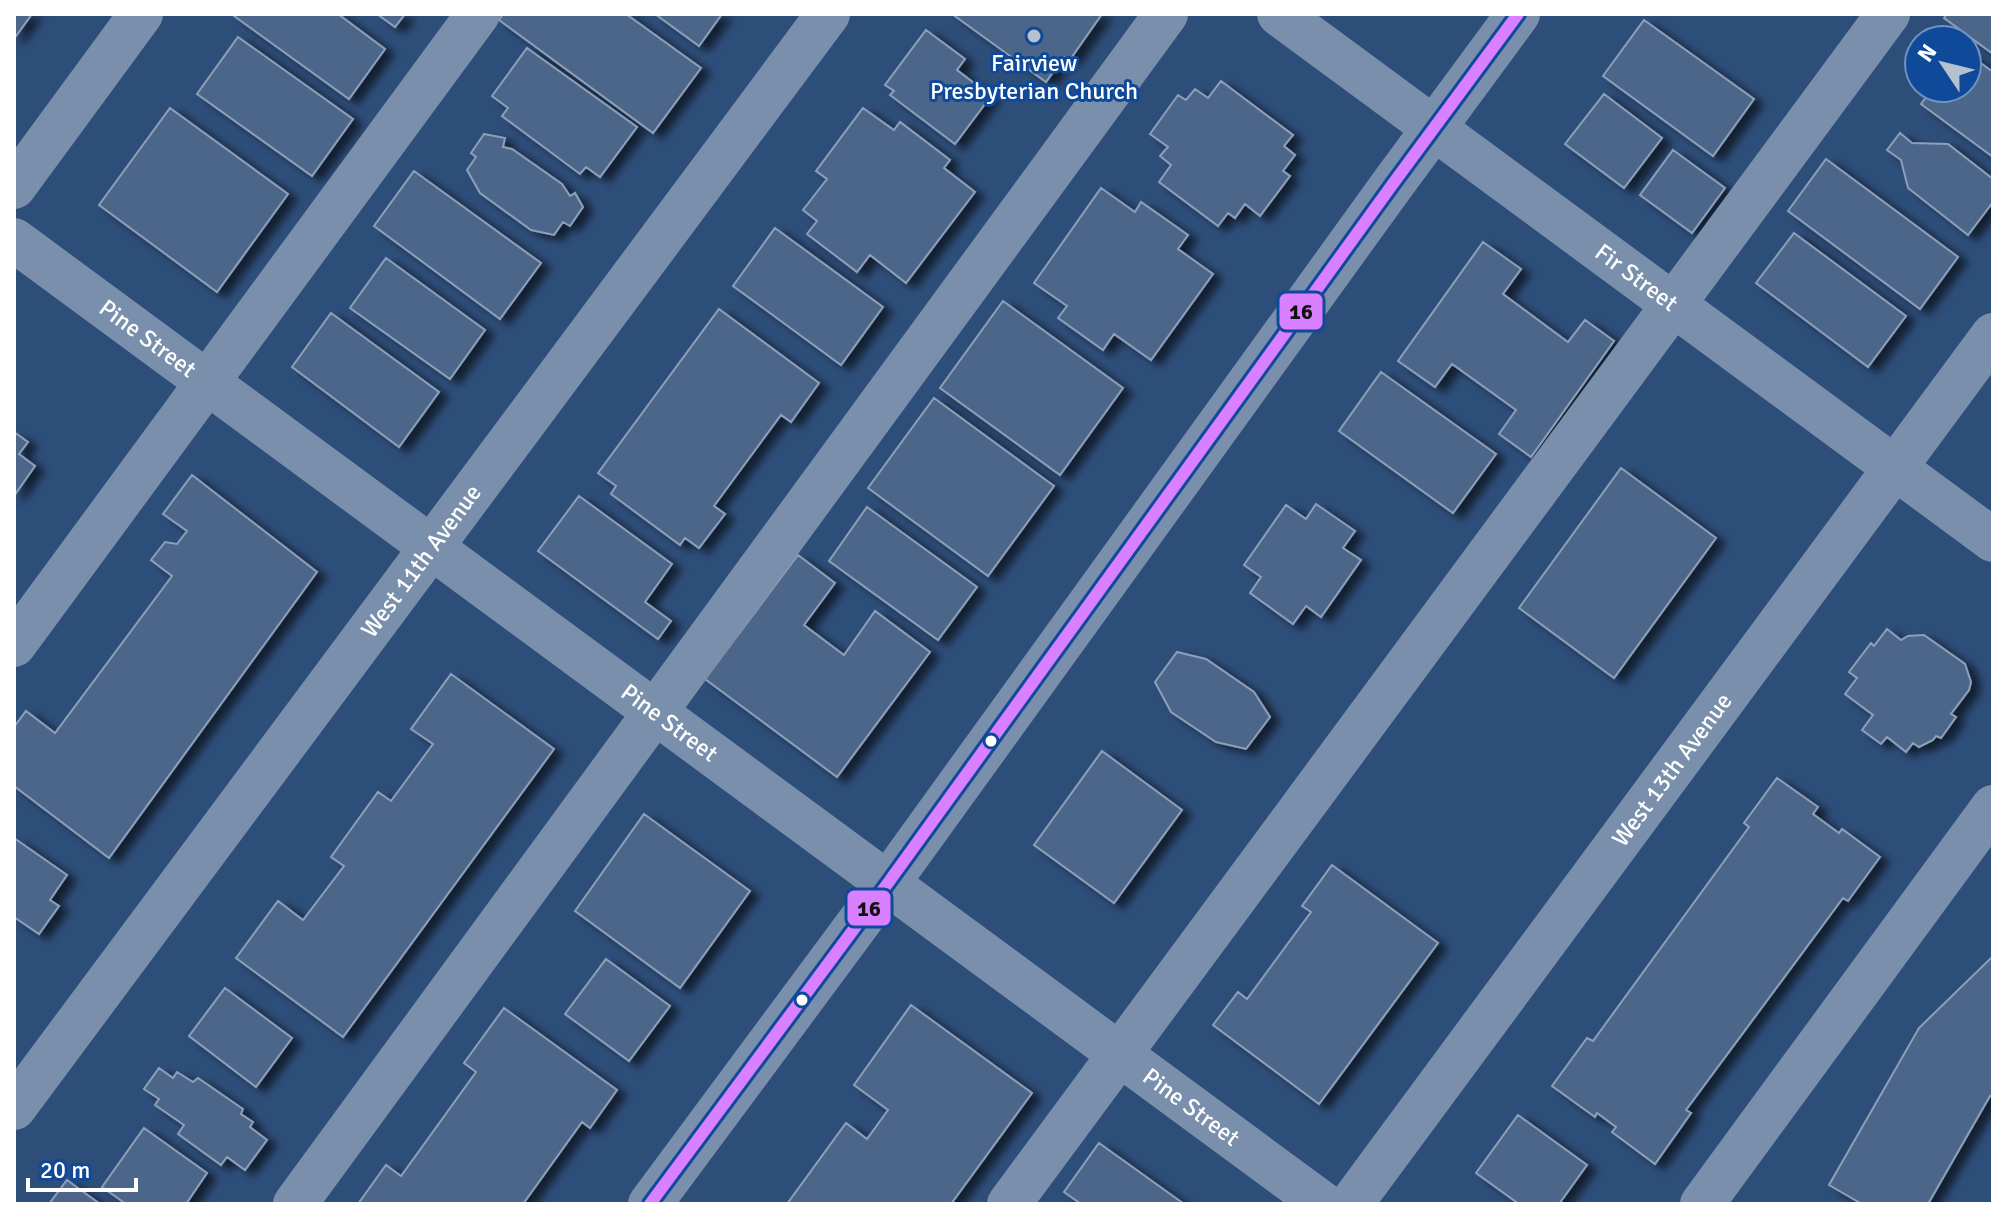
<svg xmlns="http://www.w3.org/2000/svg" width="2007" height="1218" viewBox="0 0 2007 1218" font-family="Signika,sans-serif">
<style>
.building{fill:#4c6688;stroke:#8d9fb9;stroke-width:2;filter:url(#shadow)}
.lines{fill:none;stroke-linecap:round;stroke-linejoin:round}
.minor{stroke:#798fac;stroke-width:44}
.bus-1-casing{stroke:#0f4999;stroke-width:18}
.bus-1{stroke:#d880ff;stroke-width:12}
.poi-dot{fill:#b6c1d0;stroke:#0f4999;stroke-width:3}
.bus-dot{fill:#fff;stroke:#0f4999;stroke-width:3}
.labels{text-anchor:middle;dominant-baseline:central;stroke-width:6;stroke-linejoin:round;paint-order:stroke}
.poi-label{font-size:24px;fill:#fff;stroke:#0f4999}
.street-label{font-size:24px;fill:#fff;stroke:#0f4999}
.line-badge{stroke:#0f4999;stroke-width:3}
.pale-badge-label{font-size:22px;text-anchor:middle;font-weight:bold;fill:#111}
</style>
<defs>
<filter id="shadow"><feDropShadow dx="9" dy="5" stdDeviation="4" flood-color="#0009"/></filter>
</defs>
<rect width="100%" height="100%" fill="#2e4e7a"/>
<!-- building -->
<path class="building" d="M14,14h18l-18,25z
M235,14h103l47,35 -36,50 -115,-83z
M377,14h28l-10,13z
M503,14h123l75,54 -48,65 -154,-113z
M655,14h67l-23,32z
M952,14h150l-33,47 -5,-4 -18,25z
M1947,14h46v40l-49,-36z
M1644,20l110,79 -41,57 -110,-80z
M926,30l39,29 -8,11 34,26 -36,48 -65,-49 4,-4 -9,-6z
M238,37l115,82 -41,57 -115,-82z
M527,48l110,79 -37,50 -14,-10 -6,7 -78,-58 6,-8 -16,-12z
M1967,53l26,19v85l-72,-53 12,-16h34z
M1221,81l72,54 -9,11 11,9 -12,16 7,5 -30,40 -15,-12 -10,14 -7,-5 -10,13 -59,-44 12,-17 -11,-9 8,-9 -18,-13 28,-39 8,5 9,-11 13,9z
M1604,94l58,44 -38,50 -59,-44z
M170,108l118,86 -71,98 -118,-87z
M863,108l31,22 6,-8 50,38 -6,8 31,24 -69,91 -36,-28 -13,17 -50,-38 10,-13 -14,-11 24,-31 -11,-8z
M1900,133l12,10 36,1 45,35v23l-25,33 -60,-47 -7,-28 -14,-10z
M484,134l21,4 -2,9 9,2 50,35 8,12 5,-3 8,14 -13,19 -7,-4 -9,13 -23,-5 -51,-37 -13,-23 9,-13 -5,-4z
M1673,150l52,38 -33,45 -52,-38z
M1826,159l132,98 -38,52 -132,-98z
M414,171l127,92 -41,56 -126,-93z
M1101,188l34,24 6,-10 47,33 -10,14 35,25 -62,86 -37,-26 -11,16 -45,-32 9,-12 -33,-23z
M775,228l108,79 -42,58 -108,-79z
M1794,233l112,83 -38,51 -112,-84z
M1483,242l38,27 -18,25 65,48 17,-22 29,21 -83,116 -32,-23 17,-24 -64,-46 -17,23 -37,-26z
M386,258l99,72 -35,49 -100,-71z
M1003,301l120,87 -63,87 -120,-87z
M719,309l100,74 -28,39 -10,-7 -67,91 11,8 -26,34 -14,-10 -5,7 -69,-51 5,-8 -18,-13z
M331,313l108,79 -40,55 -107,-80z
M1381,372l115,82 -43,59 -114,-82z
M934,398l120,88 -66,90 -120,-88z
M14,432l14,10 -9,12 16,12 -21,30z
M1621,468l95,70 -102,140 -95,-70z
M192,475l125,97 -208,286 -95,-72v-59l12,-16 29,22 117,-157 -21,-16 14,-18 12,2 10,-13 -24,-17z
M579,496l93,68 -27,38 26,19 -13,18 -120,-88z
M1316,504l39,27 -12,17 18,12 -40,57 -15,-11 -13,18 -43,-31 11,-16 -17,-12 42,-60 20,14z
M867,507l110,80 -39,53 -109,-79z
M798,555l37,28 -31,42 40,30 31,-44 55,41 -93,125 -132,-98z
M1887,629l14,11 7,-4 16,-1 41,29 6,18 -2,8 -18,24 5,3 -15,21 -5,-2 -3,4 -14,7 -6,-4 -7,9 -19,-15 -6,7 -19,-14 11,-15 -28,-21 12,-16 -8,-6 22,-29 3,3z
M1177,652l29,7 48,33 16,25 -24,32 -30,-7 -45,-30 -16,-30z
M451,674l103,75 -211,288 -107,-79 42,-57 25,19 41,-54 -13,-9 47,-65 13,9 42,-57 -22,-15z
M1102,751l80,59 -68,93 -80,-58z
M1777,778l41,29 -5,7 26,19 3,-4 38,28 -32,44 -5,-3 -157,212 5,3 -36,51 -43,-32 4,-5 -19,-14 -2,4 -43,-31 35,-48 6,3 156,-214 -5,-4z
M644,814l106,77 -70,97 -105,-77z
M14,838l53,37 -17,25 9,6 -20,28 -25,-17z
M1332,865l106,78 -119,161 -106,-79 25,-33 9,7 64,-87 -9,-6z
M1993,956v142l-3,-2 -62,108h-66l-33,-19 90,-157z
M606,959l64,47 -41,55 -64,-47z
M225,988l67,50 -36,49 -67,-51z
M911,1005l121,88 -81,111h-164l59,-81 21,16 21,-29 -34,-25z
M504,1008l113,82 -27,38 -8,-6 -59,82h-165l28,-39 15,11 75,-104 -12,-9z
M159,1068l14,10 4,-6 16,10 5,-4 45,31 -2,5 12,8 -3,5 17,13 -22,30 -18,-13 -6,8 -43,-31 6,-9 -29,-20 4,-6 -15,-10z
M1518,1115l69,50 -28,39h-40l-43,-31z
M144,1128l63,45 -21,31h-60l-24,-17z
M1099,1143l85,61h-103l-17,-12z
M67,1180l33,24h-51z"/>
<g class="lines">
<!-- minor -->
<g class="minor">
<path id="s1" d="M1279,14l714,526"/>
<path d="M14,187l127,-173"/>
<path id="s2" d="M14,240l1309,964"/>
<path d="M14,645l464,-631"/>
<path id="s3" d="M14,1108l814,-1094"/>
<path d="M295,1204l871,-1190"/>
<path d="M650,1204l238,-321 504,-698 126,-171"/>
<path d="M1009,1204l879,-1190"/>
<path id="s4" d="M1351,1204l642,-869"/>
<path d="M1702,1204l291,-397"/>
</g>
<defs>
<path id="bus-1" d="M650,1204l238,-321 504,-698 126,-171"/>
</defs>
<!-- bus-1 casing -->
<use href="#bus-1" class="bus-1-casing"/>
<!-- bus-1 -->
<use href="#bus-1" class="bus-1"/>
</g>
<!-- markers -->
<circle class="poi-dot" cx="1034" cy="36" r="8"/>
<g class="bus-dot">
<circle cx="991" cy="741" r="7"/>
<circle cx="802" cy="1000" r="7"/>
</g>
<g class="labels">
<!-- poi labels -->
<g class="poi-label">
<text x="1034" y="63">Fairview<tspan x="1034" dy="28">Presbyterian Church</tspan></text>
</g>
<!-- street labels -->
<g class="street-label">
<text stroke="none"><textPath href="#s1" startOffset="444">Fir Street</textPath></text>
<text stroke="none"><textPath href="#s2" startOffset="166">Pine Street</textPath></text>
<text stroke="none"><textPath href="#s3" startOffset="682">West 11th Avenue</textPath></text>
<text stroke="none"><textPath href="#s2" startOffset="814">Pine Street</textPath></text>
<text stroke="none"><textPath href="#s4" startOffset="540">West 13th Avenue</textPath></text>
<text stroke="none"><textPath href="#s2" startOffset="1462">Pine Street</textPath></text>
</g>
</g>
<g class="line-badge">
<rect x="1278" y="292" width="46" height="39" rx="8" fill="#d880ff"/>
<rect x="846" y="889" width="46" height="38" rx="8" fill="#d880ff"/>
</g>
<g class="pale-badge-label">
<text x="1301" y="319">16</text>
<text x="869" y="916">16</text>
</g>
<!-- border -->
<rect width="2007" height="1218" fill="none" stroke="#ffffff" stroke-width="32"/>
<!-- north arrow -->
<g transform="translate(1943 64) rotate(305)"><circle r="38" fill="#0f4999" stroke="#6f92c2" stroke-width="2"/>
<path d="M0-6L14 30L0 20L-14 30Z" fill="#b6c1d0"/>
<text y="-12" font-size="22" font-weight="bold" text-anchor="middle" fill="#ffffff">N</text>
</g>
<!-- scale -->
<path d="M28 1178v12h108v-12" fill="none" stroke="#ffffff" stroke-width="4"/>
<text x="40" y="1178" font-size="24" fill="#ffffff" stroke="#0f4999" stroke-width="6" paint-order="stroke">20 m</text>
</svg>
